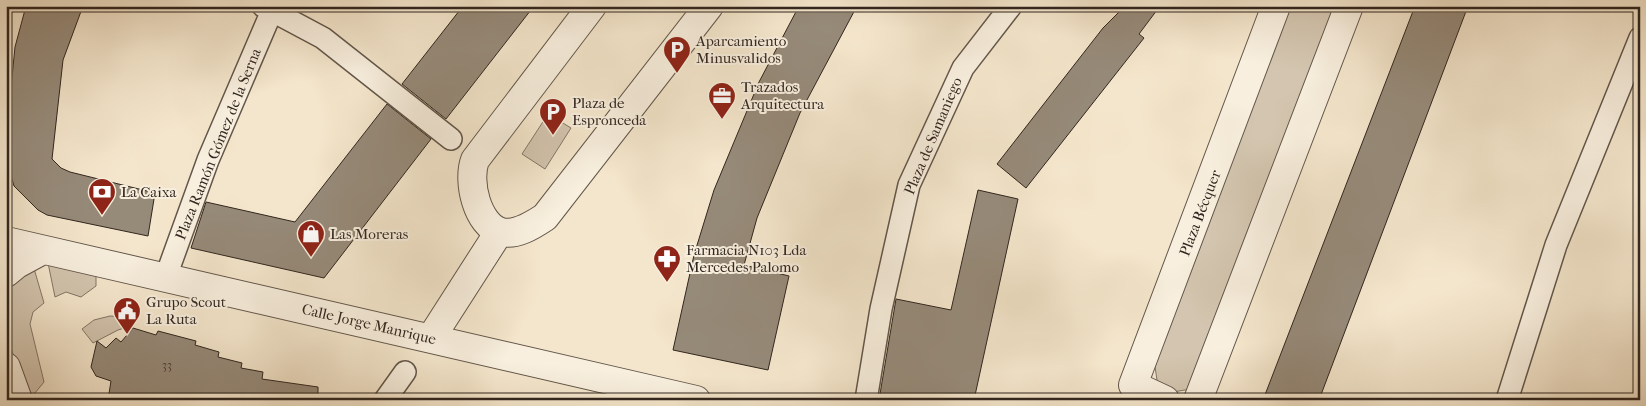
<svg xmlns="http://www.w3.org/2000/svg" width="1646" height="406" viewBox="0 0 1646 406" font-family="'IM FELL French Canon',serif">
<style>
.green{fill:#d3c5af;stroke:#827667}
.building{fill:#968a79;stroke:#31261f}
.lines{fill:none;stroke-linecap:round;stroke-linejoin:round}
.pedestrian-casing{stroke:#62564a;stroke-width:24}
.minor-casing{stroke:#62564a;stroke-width:30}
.tertiary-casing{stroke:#62564a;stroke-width:30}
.pedestrian{stroke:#f8efde;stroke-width:21}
.minor{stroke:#f8efde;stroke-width:28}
.tertiary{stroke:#f8efde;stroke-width:28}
.labels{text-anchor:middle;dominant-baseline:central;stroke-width:4;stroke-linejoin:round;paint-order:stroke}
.number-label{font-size:12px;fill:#4a3f36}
.poi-label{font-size:15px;fill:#31261f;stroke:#f8efde;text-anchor:start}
.street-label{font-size:15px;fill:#31261f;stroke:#f8efde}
</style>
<rect width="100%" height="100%" fill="#f4e6cc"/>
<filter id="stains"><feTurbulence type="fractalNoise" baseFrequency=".004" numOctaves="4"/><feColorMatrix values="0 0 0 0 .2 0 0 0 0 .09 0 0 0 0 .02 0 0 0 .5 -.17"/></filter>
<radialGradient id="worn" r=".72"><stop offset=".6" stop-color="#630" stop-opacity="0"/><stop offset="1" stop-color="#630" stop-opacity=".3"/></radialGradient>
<!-- green -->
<path class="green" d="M1290,6h48l-147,383 -24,4 -10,-13 -3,-20z
M548,114l23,14 -26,41 -23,-15z
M48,263l48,10v13l-15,11 -15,-5 -11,5z
M33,265l11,38 -11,9 -3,12 14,58 -14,17 -24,-64v-48l4,-6z
M110,316l13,1 11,8 -16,5 -25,13 -11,-14 12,-9z"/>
<!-- building -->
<path class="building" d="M26,6h57l-20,54 -11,99 9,9 9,4 85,21 -7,43 -101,-21 -9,-5 -24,-24 -6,-20 -2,-29 9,-90z
M463,6h71l-88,113 -44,-35z
M799,6h58l-57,107 -43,105 -13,47 45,11 -21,94 -95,-20 21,-95 20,-65 45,-108z
M1125,6h35l-21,28 5,4 -118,150 -29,-24 106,-136z
M1415,6h53l-149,394h-56z
M387,104l44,35 -107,139 -133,-30 15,-46 89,20z
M978,190l40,9 -44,201h-71l-23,-6 16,-95 55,11z
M133,328l23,7 2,-4 38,10 -1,4 24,7 -1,5 24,6 -1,5 22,4 -1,7 56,8v13h-210l3,-19 -15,-5 -5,-9 6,-26 9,7 10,-10 5,4z"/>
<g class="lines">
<defs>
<path id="pedestrian" d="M263,6l60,32 128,101
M165,279l43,-119 66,-154
M385,400l20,-28
M866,400l15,-91 28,-124 54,-117 48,-62
M1507,400l49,-155 84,-207"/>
<path id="minor" d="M592,6l-117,154c-8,21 2,65 26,72 15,4 32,-7 44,-15l164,-211
M6,241l690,159
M6,273l11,-9 24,-13
M431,338l68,-106
M1165,400l-32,-15 143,-379
M1198,400l151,-394"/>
<path id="tertiary" d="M6,367l12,33"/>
</defs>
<!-- pedestrian casing -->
<use href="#pedestrian" class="pedestrian-casing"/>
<!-- minor casing -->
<use href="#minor" class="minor-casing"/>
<!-- tertiary casing -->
<use href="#tertiary" class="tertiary-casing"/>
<!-- pedestrian -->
<use href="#pedestrian" class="pedestrian"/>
<!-- minor -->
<use href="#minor" class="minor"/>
<!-- tertiary -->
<use href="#tertiary" class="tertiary"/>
</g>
<!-- icons -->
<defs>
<symbol id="parking-pin" viewBox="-11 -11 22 30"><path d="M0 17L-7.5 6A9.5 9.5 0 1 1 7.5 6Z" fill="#8f2418" stroke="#f8efde"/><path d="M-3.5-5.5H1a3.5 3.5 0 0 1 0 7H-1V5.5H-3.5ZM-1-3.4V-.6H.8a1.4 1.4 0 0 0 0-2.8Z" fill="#fff"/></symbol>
<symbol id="office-pin" viewBox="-11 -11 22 30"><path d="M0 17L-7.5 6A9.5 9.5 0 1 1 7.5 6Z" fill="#8f2418" stroke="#f8efde"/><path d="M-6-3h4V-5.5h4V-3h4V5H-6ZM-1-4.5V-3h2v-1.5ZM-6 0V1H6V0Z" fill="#fff"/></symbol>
<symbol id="bank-pin" viewBox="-11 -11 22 30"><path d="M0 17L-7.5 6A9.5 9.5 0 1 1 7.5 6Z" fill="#8f2418" stroke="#f8efde"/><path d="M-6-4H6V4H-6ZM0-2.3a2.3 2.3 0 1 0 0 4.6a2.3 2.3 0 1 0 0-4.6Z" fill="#fff"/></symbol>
<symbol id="shop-pin" viewBox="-11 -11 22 30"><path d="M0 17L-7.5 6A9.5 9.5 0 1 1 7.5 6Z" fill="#8f2418" stroke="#f8efde"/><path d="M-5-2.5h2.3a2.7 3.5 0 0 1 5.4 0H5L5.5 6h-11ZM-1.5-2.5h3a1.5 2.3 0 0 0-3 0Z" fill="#fff"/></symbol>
<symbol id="pharmacy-pin" viewBox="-11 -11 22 30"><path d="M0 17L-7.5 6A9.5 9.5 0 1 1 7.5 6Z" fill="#8f2418" stroke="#f8efde"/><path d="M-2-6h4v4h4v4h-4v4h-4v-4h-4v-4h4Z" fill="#fff"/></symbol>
<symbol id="civic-pin" viewBox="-11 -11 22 30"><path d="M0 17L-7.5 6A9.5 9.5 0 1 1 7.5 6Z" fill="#8f2418" stroke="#f8efde"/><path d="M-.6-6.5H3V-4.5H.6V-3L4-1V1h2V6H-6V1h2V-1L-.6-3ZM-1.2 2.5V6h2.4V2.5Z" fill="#fff"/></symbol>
</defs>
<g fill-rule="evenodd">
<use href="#parking-pin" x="661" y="34" width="32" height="43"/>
<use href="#office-pin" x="706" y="80" width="32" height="43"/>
<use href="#parking-pin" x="537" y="96" width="32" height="43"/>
<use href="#bank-pin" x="86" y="176" width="32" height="43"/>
<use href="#shop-pin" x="295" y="218" width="32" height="43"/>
<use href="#pharmacy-pin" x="651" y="243" width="32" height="43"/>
<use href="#civic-pin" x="111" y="295" width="32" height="43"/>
</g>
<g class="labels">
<!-- number labels -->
<g class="number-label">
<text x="167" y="365">33</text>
</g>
<!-- poi labels -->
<g class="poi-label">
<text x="696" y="41">Aparcamiento<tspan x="696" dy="17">Minusvalidos</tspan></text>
<text x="741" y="87">Trazados<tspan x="741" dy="17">Arquitectura</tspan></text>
<text x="572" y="103">Plaza de<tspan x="572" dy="17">Espronceda</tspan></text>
<text x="121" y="192">La Caixa</text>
<text x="330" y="234">Las Moreras</text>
<text x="686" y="250">Farmacia N103 Lda<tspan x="686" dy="17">Mercedes Palomo</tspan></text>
<text x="146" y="302">Grupo Scout<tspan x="146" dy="17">La Ruta</tspan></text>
</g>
<!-- street labels -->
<g class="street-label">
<text transform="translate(933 136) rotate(-67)">Plaza de Samaniego</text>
<text transform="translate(218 144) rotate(-68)">Plaza Ramón Gómez de la Serna</text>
<text transform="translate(1200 213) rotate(-69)">Plaza Bécquer</text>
<text transform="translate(369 324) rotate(13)">Calle Jorge Manrique</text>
</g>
</g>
<!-- margin -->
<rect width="1646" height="406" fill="none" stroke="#f4e6cc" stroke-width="25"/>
<rect x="8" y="8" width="1631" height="391" fill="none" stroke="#31261f" stroke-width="2.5"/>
<rect x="12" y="12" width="1621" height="381" fill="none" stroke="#31261f"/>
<rect width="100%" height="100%" filter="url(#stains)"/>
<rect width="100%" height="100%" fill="url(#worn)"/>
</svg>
